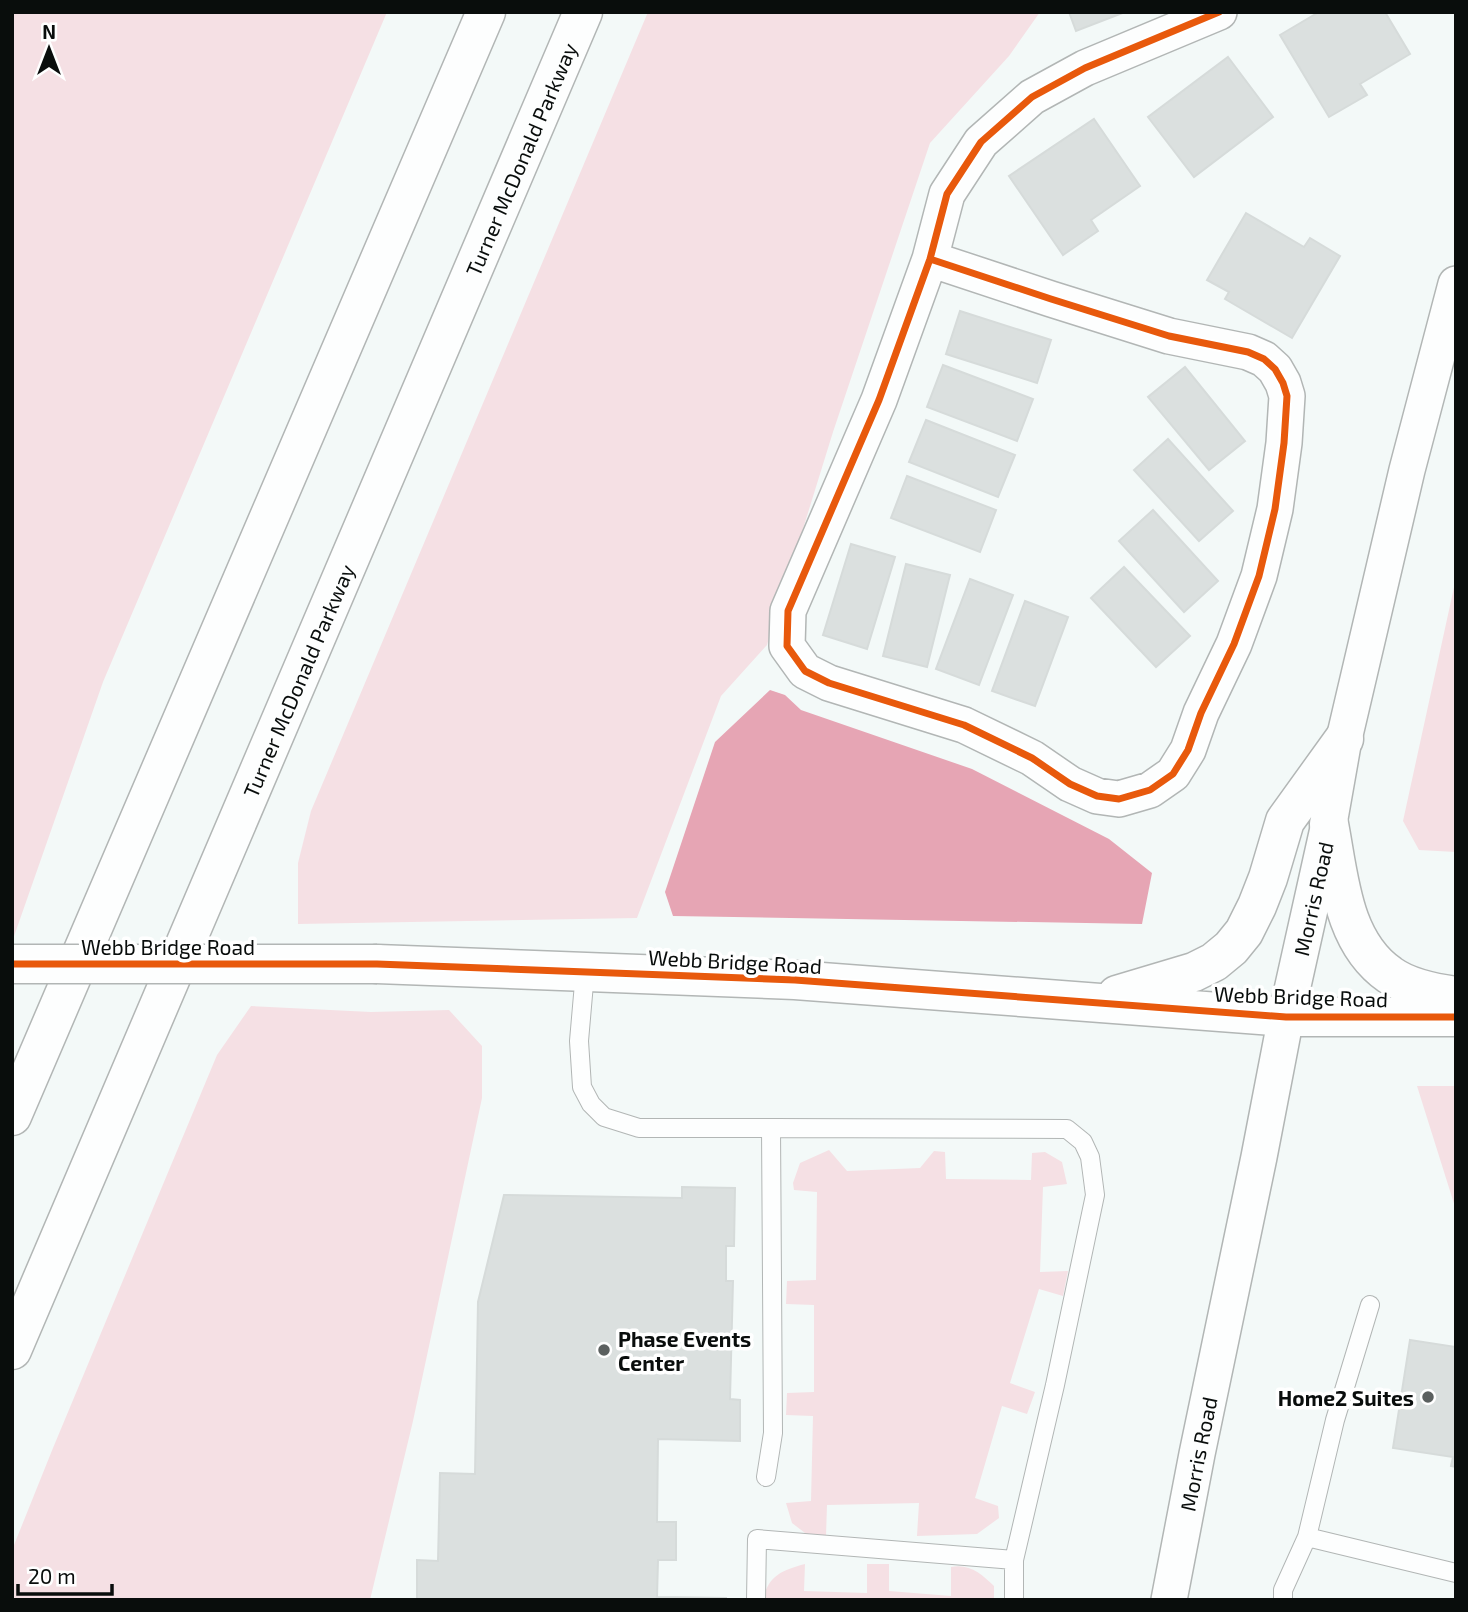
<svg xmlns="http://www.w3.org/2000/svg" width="1468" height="1612" viewBox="0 0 1468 1612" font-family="'Exo 2',sans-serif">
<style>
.green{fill:#f5e0e4}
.water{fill:#e6a5b4}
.building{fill:#dbe0df;stroke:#d6dbda;stroke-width:2}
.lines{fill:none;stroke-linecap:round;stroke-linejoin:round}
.service-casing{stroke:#b2b6b5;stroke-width:20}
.minor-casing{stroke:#b2b6b5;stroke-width:38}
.tertiary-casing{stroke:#b2b6b5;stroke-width:41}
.motorway-casing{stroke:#b2b6b5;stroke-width:41}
.service{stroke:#fdfefe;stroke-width:18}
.minor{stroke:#fdfefe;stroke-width:35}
.tertiary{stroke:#fdfefe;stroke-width:38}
.motorway{stroke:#fdfefe;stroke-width:38}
.tertiary-bridge-casing{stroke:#b2b6b5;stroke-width:41;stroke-linecap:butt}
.tertiary-bridge{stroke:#fdfefe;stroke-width:38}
.cycleway-casing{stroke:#fff;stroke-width:11}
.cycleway{stroke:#e8590c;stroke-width:7}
.poi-dot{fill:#5b605f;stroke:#fff;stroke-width:2.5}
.labels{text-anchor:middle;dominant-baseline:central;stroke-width:7;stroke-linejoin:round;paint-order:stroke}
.street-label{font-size:21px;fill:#090d0c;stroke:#fff}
.poi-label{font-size:21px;font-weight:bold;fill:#090d0c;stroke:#fff;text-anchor:start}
</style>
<rect width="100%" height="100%" fill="#f3f9f8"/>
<!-- green -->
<path class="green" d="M12,12h375l-284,670 -91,260z
M648,12h392l-31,44 -79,87 -97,289 -66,213 -46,51 -84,222 -339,6v-61l13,-52z
M1456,578v274l-37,-2 -16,-29z
M251,1006l120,6 78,-2 33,36v52l-69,323 -43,179h-358v-50l41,-102 164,-393z
M1417,1086h39v124z
M829,1150l18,21 73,-3 14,-17 11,1 1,27 85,1 1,-27 13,-1 17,10 5,22 -24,3 -3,85 28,-1 -5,25 -24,-7 -29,94 25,9 -8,22 -25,-8 -27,92 23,8 1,12 -22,16 -60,2 2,-33 -92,2 -1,31h-17l-17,-13 -6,-20 25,-2 2,-85 -27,-1 1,-22 27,-1v-87l-28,-1 1,-23 29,-1 1,-88 -23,-2 -1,-7 7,-20z
M805,1564l-1,27 63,2v-29h22v27l62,5v-29c18,-4 31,7 43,19v12l-25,2h-206c5,-25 20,-30 42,-36z"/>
<!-- water -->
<path class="water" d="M770,690l15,5 16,15 171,59 137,70 43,34 -10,51 -469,-8 -8,-24 50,-150z"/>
<!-- building -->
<path class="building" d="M1069,12h56l-49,19z
M1319,12h66l25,42 -50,30 7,11 -38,22 -49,-82z
M1228,57l45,60 -79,60 -46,-60z
M1094,119l46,67 -49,34 7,11 -35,24 -54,-79z
M1246,213l58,34 6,-9 30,18 -48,82 -67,-39 4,-7 -22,-12z
M960,311l91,29 -14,43 -91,-29z
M943,365l90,34 -16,42 -90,-34z
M1185,367l60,74 -36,29 -61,-73z
M926,420l89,35 -17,42 -89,-35z
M1168,439l65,72 -34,30 -65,-71z
M907,476l89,34 -16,42 -89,-34z
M1153,510l65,71 -34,31 -65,-71z
M851,544l44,13 -28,92 -44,-14z
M906,564l44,11 -23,92 -44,-11z
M1124,567l66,69 -34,31 -65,-69z
M970,579l43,16 -34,90 -43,-16z
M1025,601l43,16 -33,89 -43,-15z
M682,1187l53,1 -1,58h-8v35h7l-3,118 10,1v41l-82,-2 -1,83h19v38h-18l-1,37 69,1v2h-309v-40l21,1 2,-88 35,1 3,-172 26,-107 178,3z
M1410,1340l46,7v120l-5,-1 2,-9 -60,-9z"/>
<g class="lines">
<defs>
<path id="service" d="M585,972l-6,69 3,46 9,17 13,13 35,11h132l2,305 -7,44
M771,1128l296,1 16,13 7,15 5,38 -40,190 -41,175v40
M1370,1305l-35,115 -28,117 149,36
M756,1600l1,-61 257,21
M1283,1600v-10l24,-53"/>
<g id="minor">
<path d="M930,259l121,40 118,37 79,16 16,7 11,10 8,14 4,13 -3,47 -9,66 -16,67 -25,68 -33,69 -13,37 -15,24 -23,16 -31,9 -22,-3 -27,-12 -38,-26 -68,-33 -135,-42 -24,-12 -18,-25 1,-35 91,-211 51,-141 17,-65 34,-52 51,-45 53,-29 134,-56"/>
<path id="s1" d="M1169,1600l28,-146 62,-297 27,-140 43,-193 15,-85 63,-269 49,-186"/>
</g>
<path id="tertiary" d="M1329,824c10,52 13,118 61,151 18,13 44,18 66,21
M377,964l418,16 491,37h170
M1117,995l77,-23 20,-10 17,-14 13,-16 13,-26 11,-28 17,-57 59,-82"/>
<g id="motorway">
<path d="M12,1116l474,-1104"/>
<path id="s2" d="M12,1350l571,-1338"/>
</g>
</defs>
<!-- service casing -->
<use href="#service" class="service-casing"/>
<!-- minor casing -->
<use href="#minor" class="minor-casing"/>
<!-- tertiary casing -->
<use href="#tertiary" class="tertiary-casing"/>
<!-- motorway casing -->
<use href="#motorway" class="motorway-casing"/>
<!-- service -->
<use href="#service" class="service"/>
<!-- minor -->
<use href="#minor" class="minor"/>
<!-- tertiary -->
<use href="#tertiary" class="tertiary"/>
<!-- motorway -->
<use href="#motorway" class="motorway"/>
<defs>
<path id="tertiary-bridge" d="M12,964h365"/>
</defs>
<!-- tertiary-bridge casing -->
<use href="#tertiary-bridge" class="tertiary-bridge-casing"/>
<!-- tertiary-bridge -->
<use href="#tertiary-bridge" class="tertiary-bridge"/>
<defs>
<path id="cycleway" d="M930,259l121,40 118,37 79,16 16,7 11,10 8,14 4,13 -3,47 -9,66 -16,67 -25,68 -33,69 -13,37 -15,24 -23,16 -31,9 -22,-3 -27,-12 -38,-26 -68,-33 -135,-42 -24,-12 -18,-25 1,-35 91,-211 51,-141 17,-65 34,-52 51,-45 53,-29 134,-56
M12,964h365l418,16 491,37h170"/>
</defs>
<!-- cycleway casing -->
<use href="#cycleway" class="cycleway-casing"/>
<!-- cycleway -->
<use href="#cycleway" class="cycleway"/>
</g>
<!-- markers -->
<g class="poi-dot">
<circle cx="604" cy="1350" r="7"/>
<circle cx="1428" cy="1397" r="7"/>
</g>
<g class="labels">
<!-- street labels -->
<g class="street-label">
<text stroke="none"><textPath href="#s2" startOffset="1295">Turner McDonald Parkway</textPath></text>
<text stroke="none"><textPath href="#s2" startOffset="728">Turner McDonald Parkway</textPath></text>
<text stroke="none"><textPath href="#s1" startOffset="716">Morris Road</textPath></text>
<text x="168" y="946">Webb Bridge Road</text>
<text transform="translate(735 961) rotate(3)">Webb Bridge Road</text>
<text transform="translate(1301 996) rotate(2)">Webb Bridge Road</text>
<text stroke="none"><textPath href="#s1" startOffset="149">Morris Road</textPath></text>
</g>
<!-- poi labels -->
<g class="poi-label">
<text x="618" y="1338">Phase Events<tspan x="618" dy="24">Center</tspan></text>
<text x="1414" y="1397" text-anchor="end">Home2 Suites</text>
</g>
</g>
<!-- border -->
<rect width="1468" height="1612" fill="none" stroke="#090d0c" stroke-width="28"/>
<!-- north arrow -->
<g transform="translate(49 49)" stroke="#ffffff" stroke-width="5" paint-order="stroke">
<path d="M0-5L12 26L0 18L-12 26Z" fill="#090d0c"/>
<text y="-10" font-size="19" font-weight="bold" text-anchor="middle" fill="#090d0c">N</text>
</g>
<!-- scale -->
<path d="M18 1584v10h94v-10" fill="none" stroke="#090d0c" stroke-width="3.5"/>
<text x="28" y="1584" font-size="21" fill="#090d0c" stroke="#ffffff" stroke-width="5" paint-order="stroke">20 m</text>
</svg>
